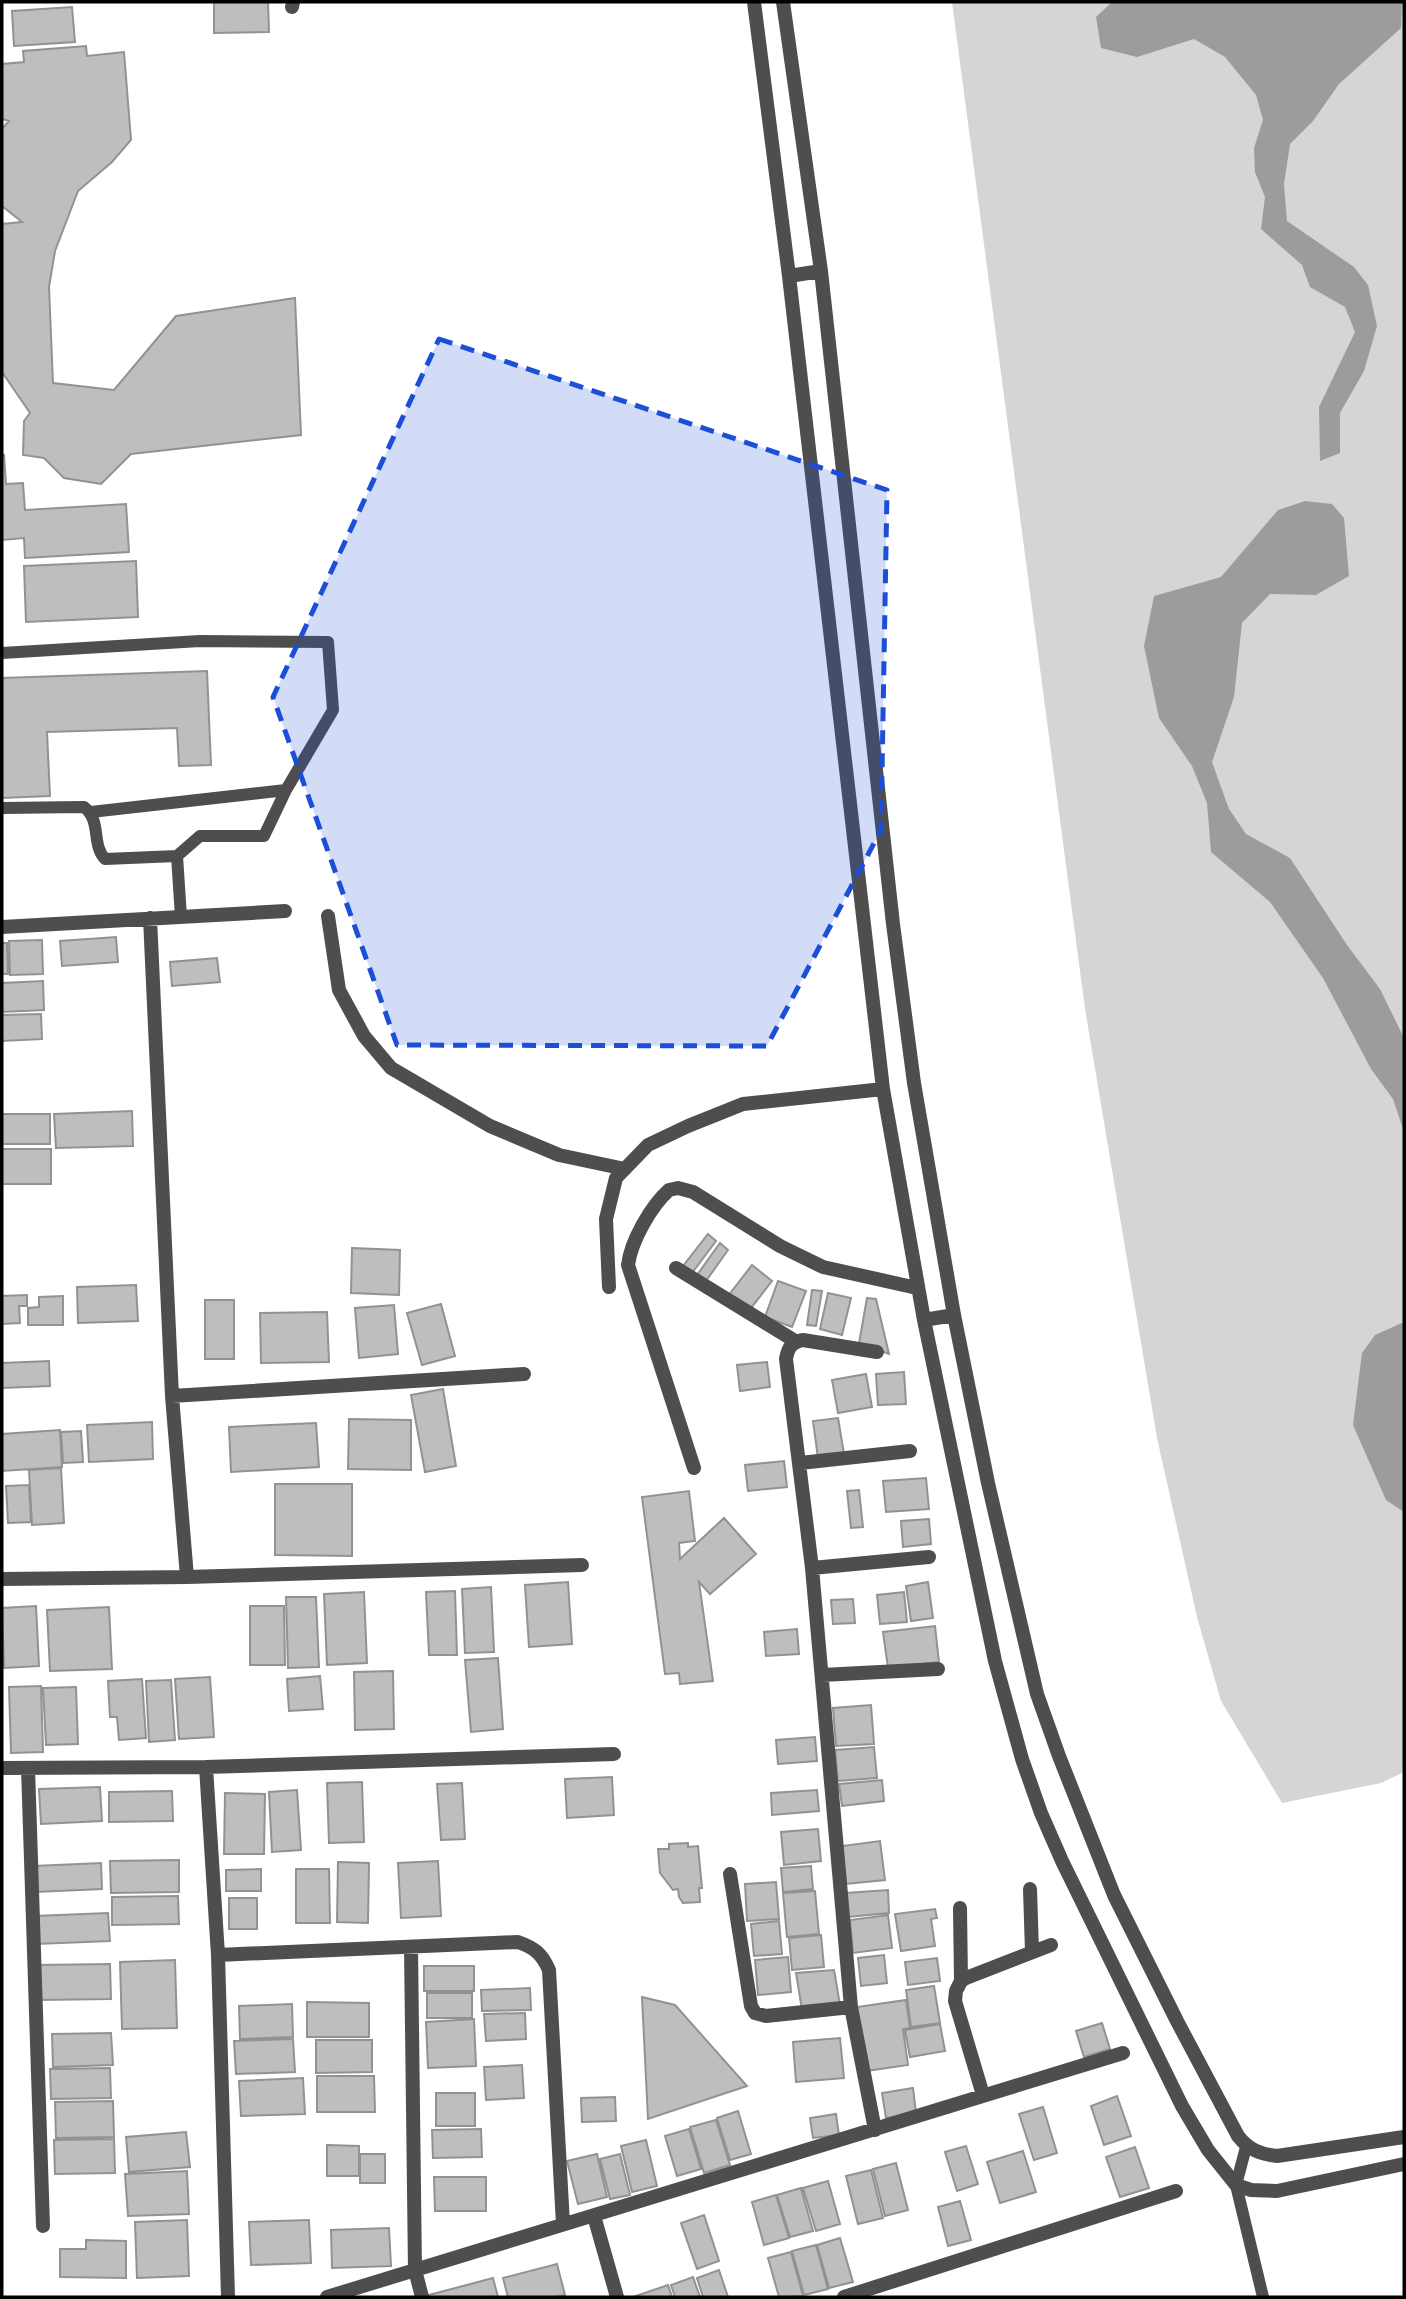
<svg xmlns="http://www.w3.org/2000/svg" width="1406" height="2299" viewBox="0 0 1406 2299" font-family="'IBM Plex Sans',sans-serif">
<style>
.green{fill:#d5d5d5}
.water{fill:#9c9c9c}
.building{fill:#bebebe;stroke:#929292;stroke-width:2}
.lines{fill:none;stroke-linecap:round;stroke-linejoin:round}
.service{stroke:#4e4e4e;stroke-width:12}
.minor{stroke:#4e4e4e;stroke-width:14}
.marked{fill:#1d4ed8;fill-opacity:0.2;stroke:#1d4ed8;stroke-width:5;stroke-dasharray:14 9;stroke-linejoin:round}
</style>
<rect width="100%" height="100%" fill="#fff"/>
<!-- green -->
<path class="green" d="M952,2h452v1770l-23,11 -99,20 -61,-102 -24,-84 -40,-179 -72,-429z"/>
<!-- water -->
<path class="water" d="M1112,2h290l-1,26 -62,56 -26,37 -23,23 -6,40 3,37 67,46 14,18 9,41 -13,45 -24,42v40l-20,8 -1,-54 36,-75 -10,-25 -35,-20 -8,-22 -41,-36 4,-32 -10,-25 -1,-24 9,-28 -7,-25 -31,-38 -31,-18 -57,18 -36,-9 -5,-31z
M1305,501l27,3 12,14 5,58 -33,19 -46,-1 -28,29 -8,74 -22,65 17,47 17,25 44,24 57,87 33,44 24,49v94l-11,-33 -22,-30 -48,-91 -53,-76 -59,-50 -4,-49 -15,-37 -33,-48 -15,-72 10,-50 67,-19 57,-67z
M1404,1322v190l-18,-12 -33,-75 9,-72 13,-18z"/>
<!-- building -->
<path class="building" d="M214,2h54l1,30 -55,1z
M72,7l3,35 -61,4 -2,-35z
M86,46l1,10 37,-4 7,88 -19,22 -34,29 -23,60 -6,36 4,96 61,7 62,-74 119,-18 6,137 -170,19 -30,30 -37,-6 -20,-20 -21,-3 1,-34 6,-8 -28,-41v-148l20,-2 -20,-16v-77l7,-8 -7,-2v-55l22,-2 -1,-11z
M2,455h2l2,29 17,-1 2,27 101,-6 3,48 -104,6 -1,-20 -22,2z
M136,561l2,56 -112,5 -2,-56z
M207,671l4,94 -32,1 -2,-38 -130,4 3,64 -48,2v-120z
M116,937l2,25 -56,4 -2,-25z
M42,940l1,34 -33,1 -1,-34z
M2,943h5l1,31h-6z
M217,958l3,24 -48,4 -2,-24z
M43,981l1,29 -42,2v-29z
M41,1014l1,25 -40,2v-26z
M132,1111l1,35 -77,2 -2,-34z
M2,1114h48v30h-48z
M2,1149h49v35h-49z
M708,1234l8,7 -24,32 -9,-7z
M720,1243l8,7 -22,31 -9,-6z
M352,1248l48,2 -1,45 -48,-2z
M752,1265l20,16 -24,31 -20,-16z
M778,1281l28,10 -14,36 -27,-10z
M136,1285l2,36 -60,2 -1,-36z
M812,1290l10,1 -6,35 -9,-1z
M828,1293l23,5 -9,37 -22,-6z
M27,1295v11h-8l1,17 -18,1v-28z
M63,1296v29h-35v-17l11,-1v-10z
M867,1298l9,1 13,55 -30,-11z
M205,1300h29v59h-29z
M441,1304l14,52 -33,9 -15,-52z
M394,1305l4,49 -39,4 -4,-50z
M327,1312l2,50 -68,1 -1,-50z
M49,1361l1,25 -48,2v-25z
M767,1362l3,25 -30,4 -3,-26z
M904,1372l2,32 -28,1 -2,-31z
M866,1374l6,33 -34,6 -6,-33z
M443,1389l13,77 -31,6 -14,-77z
M838,1418l6,36 -26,4 -5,-37z
M349,1419l62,1v50l-63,-1z
M152,1422l1,37 -64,3 -2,-37z
M316,1423l3,44 -88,5 -2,-45z
M60,1430l2,37 -60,4v-37z
M81,1431l2,31 -20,1 -2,-31z
M784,1461l3,26 -39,4 -3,-26z
M61,1468l3,55 -32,2 -3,-55z
M926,1478l3,31 -43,3 -3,-31z
M275,1484h77v72l-77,-1z
M29,1485l2,37 -23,1 -2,-37z
M859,1490l4,37 -12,1 -4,-37z
M689,1491l6,50 -16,2 1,16 44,-41 32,36 -46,40 -11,-12 14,99 -33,3 -1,-11 -14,1 -23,-177z
M929,1519l2,25 -28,3 -2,-26z
M568,1582l4,62 -43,3 -4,-62z
M928,1582l5,36 -22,3 -5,-35z
M491,1587l3,65 -29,1 -3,-64z
M455,1591l2,64h-28l-3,-63z
M364,1592l3,71 -40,2 -3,-71z
M904,1592l3,30 -27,2 -3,-29z
M286,1597h30l3,70 -31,1z
M853,1599l2,24 -22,1 -2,-24z
M36,1606l3,60 -35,2 -2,-60z
M250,1606h34l1,59h-35z
M109,1607l3,62 -62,2 -3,-61z
M935,1626l4,36 -51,6 -5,-36z
M797,1629l2,25 -33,2 -2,-24z
M498,1658l5,71 -32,3 -6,-72z
M393,1671l1,58 -39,1 -1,-58z
M320,1676l3,33 -34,2 -2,-32z
M210,1677l4,60 -35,2 -4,-60z
M142,1679l4,59 -27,2 -2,-23h-7l-2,-36z
M171,1680l4,60 -26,2 -3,-61z
M41,1686l2,66 -32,1 -2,-66z
M76,1687l2,57 -32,1 -3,-57z
M871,1705l3,39 -38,2 -3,-38z
M815,1737l2,24 -39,3 -2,-24z
M874,1747l3,31 -39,3 -3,-31z
M612,1777l2,38 -47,3 -2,-39z
M882,1780l2,21 -42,5 -3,-22z
M362,1782l2,60 -35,1 -2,-60z
M462,1783l3,56 -24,1 -4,-56z
M100,1787l2,34 -61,3 -2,-35z
M297,1790l4,60 -29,2 -3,-60z
M817,1790l2,21 -47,4 -1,-22z
M172,1791l1,30 -64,1v-30z
M225,1793l40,1 -1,60h-40z
M818,1829l3,32 -37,4 -3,-33z
M880,1841l5,39 -39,4 -4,-38z
M688,1843v4l10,-1 4,42h-3l1,14 -17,1 -4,-6 -1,-8 -5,1 -13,-17 -2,-24h11v-5z
M179,1860v32l-68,1 -1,-32z
M438,1861l3,55 -40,2 -3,-55z
M338,1862l31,1 -1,60 -31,-1z
M101,1863l1,26 -67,3 -1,-26z
M811,1866l2,23 -30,3 -2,-24z
M261,1869v22h-35v-21z
M296,1869h33l1,54h-34z
M776,1882l3,37 -32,2 -2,-37z
M888,1890l1,23 -41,4 -2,-24z
M815,1891l4,43 -32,3 -4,-44z
M178,1896l1,28 -67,1v-28z
M229,1898h28v31h-28z
M935,1909l2,9 -6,1 4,27 -34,5 -6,-37z
M108,1913l2,28 -74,3 -1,-28z
M888,1915l4,33 -39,5 -3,-33z
M779,1921l3,33 -28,2 -3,-32z
M821,1935l3,32 -32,3 -3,-32z
M884,1955l3,28 -26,3 -3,-28z
M788,1957l3,35 -33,3 -3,-35z
M937,1958l3,23 -32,4 -3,-23z
M175,1960l2,68 -55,1 -2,-67z
M110,1964l1,35 -73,1 -1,-35z
M424,1966h50v25h-50z
M834,1970l6,35 -38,5 -6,-37z
M934,1986l6,37 -29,4 -5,-37z
M530,1988l1,22 -49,1 -1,-21z
M427,1993h45v25h-45z
M642,1997l33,8 72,81 -99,33z
M906,2000l4,28 -7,1 5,36 -42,6 -9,-64z
M307,2002l62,1v34h-62z
M292,2004l1,33 -53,2 -1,-33z
M525,2013l1,26 -40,2 -2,-27z
M474,2019l2,47 -48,2 -2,-46z
M1102,2023l8,26 -26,8 -8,-26z
M940,2024l5,27 -35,6 -5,-27z
M111,2033l2,32 -60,2 -1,-33z
M840,2038l4,40 -48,4 -3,-40z
M293,2039l2,33 -59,2 -2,-33z
M316,2040h56v32l-56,1z
M522,2065l2,33 -38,2 -2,-33z
M110,2068l1,30 -60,1 -1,-30z
M317,2076h57l1,36h-58z
M303,2078l2,36 -64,2 -2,-35z
M913,2088l3,25 -30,5 -4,-25z
M436,2093h39v33h-39z
M1117,2096l14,40 -27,9 -13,-39z
M615,2097l1,24 -34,1 -1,-24z
M113,2101l1,36 -58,1 -1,-36z
M1043,2107l14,46 -23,7 -15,-46z
M738,2111l13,43 -21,6 -13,-42z
M836,2114l3,21 -26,3 -3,-20z
M716,2120l14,45 -26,8 -14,-46z
M481,2129l1,28 -49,1 -1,-28z
M689,2129l12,40 -24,7 -12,-40z
M186,2132l4,35 -61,5 -3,-35z
M114,2139l1,34 -60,1 -1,-34z
M646,2140l11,46 -25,6 -11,-46z
M327,2145l32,1v30h-32z
M966,2146l12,38 -21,7 -12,-39z
M1135,2147l14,41 -29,9 -14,-40z
M1023,2151l13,41 -36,11 -13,-41z
M360,2154h25v29h-25z
M597,2154l10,43 -29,7 -11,-43z
M620,2154l10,41 -20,4 -10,-40z
M896,2163l12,47 -23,6 -12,-47z
M871,2170l12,48 -25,6 -12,-48z
M187,2171l2,43 -61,2 -3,-42z
M434,2177h52v34h-51z
M828,2181l12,43 -24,7 -13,-43z
M801,2188l12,43 -23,6 -13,-42z
M776,2195l13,43 -25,7 -12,-43z
M960,2201l11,39 -23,6 -10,-39z
M704,2215l15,46 -22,8 -16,-46z
M187,2220l2,56 -52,2 -2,-56z
M309,2220l2,43 -60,2 -2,-43z
M389,2228l2,38 -59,2 -1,-38z
M840,2238l13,44 -24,6 -12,-43z
M86,2240l40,1v37l-66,-1v-28h26z
M816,2245l12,44 -24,6 -12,-44z
M791,2252l12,44 -24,1 -11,-39z
M557,2264l8,31 -10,2h-47l-5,-19z
M719,2270l9,27h-25l-6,-19z
M693,2277l7,20h-25l-4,-12z
M493,2278l5,19h-68l-1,-2z
M668,2285l4,12h-39z"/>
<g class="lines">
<!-- service -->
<path class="service" d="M2,653l198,-12 128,1 5,68 -47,80 -22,46h-64l-23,20 4,61
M2,808l82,-1c18,14 7,37 21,52l72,-3
M91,812l195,-22
M1246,2147l-10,38 27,112"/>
<!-- minor -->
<path class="minor" d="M754,2l35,274 94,813 41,231 71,341 27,98 19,54 21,48 120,245 26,44 28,35 15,5 26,1 127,-27
M783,2l38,269 72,653 21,159 40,232 34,168 49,211 22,62 55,139 63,126 61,115c11,14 22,18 39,20l127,-19
M292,7l1,-5
M789,276l32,-5
M328,916l11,74 25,46 27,32 99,58 69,29 66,14
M150,918l22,478 15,181
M2,927l283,-16
M676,1268l119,73
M609,1287l-3,-68 10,-41 32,-33 40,-19 55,-22 140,-15
M924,1320l30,-5
M172,1396l352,-22
M800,1463l110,-12
M694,1468l-66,-203c3,-24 23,-59 41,-75l9,-2 15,4 87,54 43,21 94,21
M812,1568l117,-11
M2,1579l185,-2 395,-12
M822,1675l116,-6
M206,1767l12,188 10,342
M2,1768l204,-1 408,-13
M28,1768l15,458
M730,1874l21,132 4,7 11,3 85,-9
M1030,1889l2,63
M960,1908l1,73 -5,10 -1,10 28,94
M411,1947l4,323 7,27
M218,1955l300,-13c17,6 24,12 31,28l14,254
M961,1981l5,-3 85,-33
M875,2130l-24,-123 -39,-439 -26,-209c2,-11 5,-17 17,-19l74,12
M594,2216l23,81
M327,2297l796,-244
M844,2297l332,-106"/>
</g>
<!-- marked area -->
<path class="marked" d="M439,339l448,151 -6,340 -114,216 -370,-1 -124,-348z"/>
<!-- border -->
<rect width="1406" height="2299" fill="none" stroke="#000000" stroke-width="7"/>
</svg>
